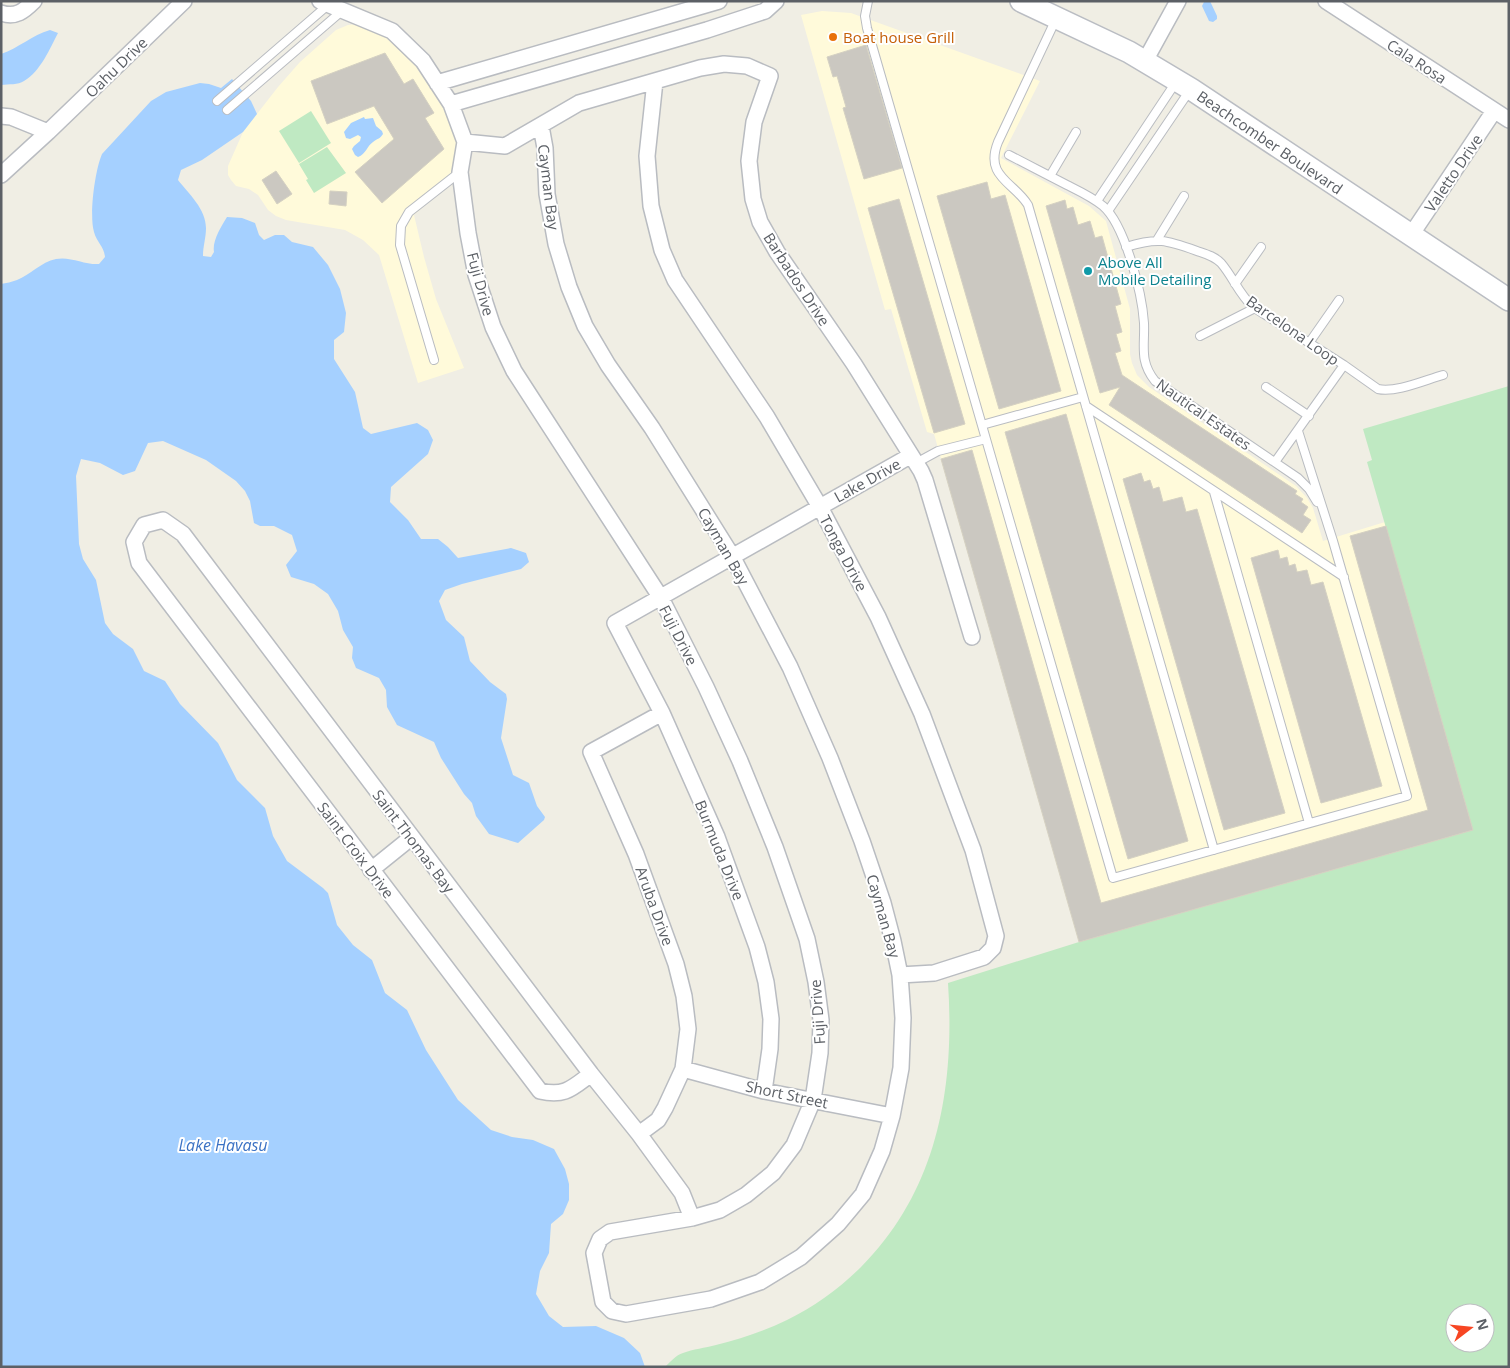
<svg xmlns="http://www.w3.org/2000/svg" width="1510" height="1368" viewBox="0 0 1510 1368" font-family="'Open Sans',sans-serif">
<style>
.commercial{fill:#fffada}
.green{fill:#bfe9c2;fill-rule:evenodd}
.water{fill:#a5d0ff}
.building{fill:#cbc8c1;stroke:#d5d1c2}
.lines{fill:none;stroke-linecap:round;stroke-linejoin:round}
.lane-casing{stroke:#b9bcc1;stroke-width:10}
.street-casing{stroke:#b9bcc1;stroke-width:18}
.secondary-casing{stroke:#babdc3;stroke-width:24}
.lane{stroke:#fff;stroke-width:8}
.street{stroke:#fff;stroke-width:15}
.secondary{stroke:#fff;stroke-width:21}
.food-dot{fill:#e8710a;stroke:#fff;stroke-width:2}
.culture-dot{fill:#0f9aa8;stroke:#fff;stroke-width:2}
.labels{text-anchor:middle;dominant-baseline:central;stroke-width:4;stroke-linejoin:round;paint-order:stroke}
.food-label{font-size:15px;fill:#c56008;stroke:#fff;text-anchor:start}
.street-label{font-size:15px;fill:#5c6066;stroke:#fff}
.culture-label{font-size:15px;fill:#0d838f;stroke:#fff;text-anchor:start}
.water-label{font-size:16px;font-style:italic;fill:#3b72c4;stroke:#fff}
</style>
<rect width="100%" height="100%" fill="#f0eee4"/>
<!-- commercial -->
<path class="commercial" d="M822,11l29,2 189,68 -39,77 88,48 17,15 24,88v45l2,9 5,12 12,12 147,99 11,12 6,10 10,33 62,-19 88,308 -394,112 -145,-508 -7,-2 -36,-123 -6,1 -84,-295z
M358,24l26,8 28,26 29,42 15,36 1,11 -1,16 -7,21 -35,31 10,42 12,42 28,69 -46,15 -39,-128 -16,-15 -18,-10 -59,-10 -10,-4 -8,-6 -10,-15 -9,-6 -13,-3 -5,-6 -3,-5v-9l15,-34 35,-45 22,-25 36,-32 12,-5z"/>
<!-- green -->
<path class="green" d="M311,111l20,32 -32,20 -20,-32z
M327,147l19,26 -32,20 -8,-13 2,-1 -9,-15z
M1509,386v981h-844c5,-5 11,-12 18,-14 10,-4 22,-5 33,-8 25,-6 48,-14 71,-25 27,-13 53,-32 74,-53 77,-77 94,-180 87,-284l131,-41 394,-112 -106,-368 5,-2 -9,-31zM1455,1313h30v30h-30z"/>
<!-- water -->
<path class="water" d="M1210,1l7,15v3l-4,3 -4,-1 -7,-15 2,-4z
M50,30l8,3c-8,15 -17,38 -34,48 -6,4 -15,3 -23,4v-31c18,-6 31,-19 49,-24z
M232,79l19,22 6,13 -14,18 -41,28 -21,10 -3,10c11,14 28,29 28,48 0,10 -3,18 -3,28l8,1 3,-5c-2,-11 7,-25 13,-35l15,1 13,5 4,12 5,5 11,-5h9l8,7 21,5 15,18 12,24 6,24 -2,19 -10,8v19l21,33 8,36 8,6 46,-11 11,7 5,10 -5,14 -37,33 -1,15 18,18 13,19h17l10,8 10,11 53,-10 15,5 3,9 -8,7 -59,15 -17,6 -6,11 7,19 18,17 6,24 20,21 16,12 1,5 -6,39 12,37 16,8 8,23 8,11 -1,3 -26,23 -29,-9 -13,-18 -4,-13 -8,-9 -23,-36 -7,-16 -37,-17 -10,-18 -1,-17 -7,-12 -23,-10 -4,-10 1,-11 -10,-17 -5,-19 -10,-17 -14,-10 -23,-7 -5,-12 11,-14 -5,-16 -18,-9h-14l-6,-3 -4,-22 -5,-10 -9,-10 -30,-21 -43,-19 -15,2 -13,28 -12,4 -23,-12 -19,-4 -5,17 3,68 4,15 13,21 9,43 8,11 20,15 11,22 21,10 15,23 38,39 19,37 28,28 8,28 14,25 36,27 5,5 9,32 16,20 19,15 13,33 22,17 19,40 32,50 33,30 21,7 21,3 21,9 11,20 4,15v16l-6,14 -12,10 -2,29 -9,18 -4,23 13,22 14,11 33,-1 28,12 16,15 5,14h-644v-1083c5,-1 11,-2 16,-4 13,-5 24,-18 39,-21 14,-3 29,6 43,5l6,-7c-1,-11 -8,-14 -11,-25 -5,-17 1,-62 8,-78l49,-53 15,-9 34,-9 9,1 12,4z
M364,117l1,2 8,-1 3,8 6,5 1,3c-3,5 -5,4 -10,8 -6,4 -7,12 -15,15l-3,-2 -3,-6 2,-3 6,-5 1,-4 -3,-2 -8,4 -4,-1 -2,-6 7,-9z"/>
<!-- building -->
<path class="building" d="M866,45l36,123 -38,11 -21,-71 3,-1 -9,-31 -4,1 -6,-20z
M385,53l19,31 9,-5 21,34 -9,5 19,31 -62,54 -27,-31 39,-33 -20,-33 -47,18 -16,-43z
M276,171l16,23 -15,10 -15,-24z
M987,182l4,17 14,-4 56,196 -62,18 -62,-213z
M330,191l17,1 -1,14 -17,-2z
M899,199l66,225 -31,9 -66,-225z
M1065,200l2,9 6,-2 5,18 12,-4 5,17 7,-2 19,68 -6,2 7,26 -6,2 5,17 -6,2 7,22 175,116 -2,3 8,5 -2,3 7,5 -5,8 8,5 -9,13 -193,-128 11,-18 -20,6 -54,-187z
M1066,414l122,427 -60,18 -123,-427z
M972,450l129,453 327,-93 -78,-274 36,-10 87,304 -394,112 -138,-483z
M1141,473l3,9 6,-2 3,9 6,-2 4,15 19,-5 4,15 11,-3 88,304 -61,17 -101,-351z
M1278,550l2,9 7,-2 2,9 6,-2 2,8 10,-2 4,15 12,-3 59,204 -61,17 -70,-245z"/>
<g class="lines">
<defs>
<path id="lane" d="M868,1l-3,15 2,12 246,850 294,-82 -74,-255 -35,-110
M1056,19l-58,123c-14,35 16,40 30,63l186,645
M217,101l111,-96
M227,110l116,-100
M1009,155c19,10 39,20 58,30 12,6 25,12 36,21 22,19 39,87 41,117 1,23 -5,38 11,58l143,97 11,11 8,13
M1050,176l26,-44
M1097,201l79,-119
M1108,211l82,-121
M1157,240l27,-44
M1126,247c32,-10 40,-7 71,4 9,3 17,5 24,12 12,14 18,31 32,44l91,58 -69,97
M1235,284l26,-37
M1200,336l55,-28
M1309,343l30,-43
M434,360l-34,-115 1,-19 8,-14 51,-40
M1344,365l34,24c18,4 47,-9 65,-14
M1266,387l43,29
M1086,406l258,171
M982,425l101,-28
M916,463l22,-12 48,-12
M1214,492l95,331"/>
<path id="street" d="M320,1l72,30 31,30 28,43 14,38 -5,30 8,61 8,42 17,52 21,44 147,227 45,89 34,74 35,86 32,92 9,43 5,38 -1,33 -7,47 -19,45 -21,28 -27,22 -26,15 -28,8 -82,14 -10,7 -6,14 9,49 9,9 14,3 85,-15 49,-17 41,-25 37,-33 25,-30 19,-43 10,-35 9,-48 2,-50 -3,-43 -7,-34 -10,-38 -21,-62 -32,-83 -40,-91 -58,-111 -80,-128 -44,-63 -23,-39 -16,-39 -13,-43 -9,-50 -2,-46 -4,-22
M1326,1l183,119
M1,13c15,5 23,-2 33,-12
M1145,61l33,-60
M655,81l-8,75 4,50 11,44 13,30 92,137 53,90 58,110 44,97 51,136 23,86 -3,12 -9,9 -50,16 -34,2
M437,83l282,-82
M451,104l256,-74 58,-19 11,-10
M1,116l10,1 37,15 -47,43
M48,132l136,-131
M465,142l40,4 74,-43 121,-35 24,-4 23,2 23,10 -16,46 -5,39 4,38 7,23 17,30 77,112 67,107 4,9 47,157
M1411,235l83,-124
M371,870l41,-33
M683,1069l81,22 128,25
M591,1074c-19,14 -26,23 -51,17l-401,-528 -5,-21 10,-17 19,-5 20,14 408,540 48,60 43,59 10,25
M764,1091l6,-42 1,-30 -5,-37 -9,-35 -40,-110 -55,-124 -47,-90 295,-167
M639,1134l19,-14 7,-12 18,-39 5,-40 -4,-33 -8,-32 -40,-110 -45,-102 71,-39"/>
<path id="secondary" d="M1021,1l108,51 62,37 318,211"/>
</defs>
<!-- lane casing -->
<use href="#lane" class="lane-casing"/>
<!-- street casing -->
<use href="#street" class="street-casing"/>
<!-- secondary casing -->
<use href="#secondary" class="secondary-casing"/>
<!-- lane -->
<use href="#lane" class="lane"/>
<!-- street -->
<use href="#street" class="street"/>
<!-- secondary -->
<use href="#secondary" class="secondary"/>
</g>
<!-- markers -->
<circle class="food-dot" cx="833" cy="37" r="5"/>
<circle class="culture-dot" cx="1088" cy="271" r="5"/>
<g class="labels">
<!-- food labels -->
<g class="food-label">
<text x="843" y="37">Boat house Grill</text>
</g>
<!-- street labels -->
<g class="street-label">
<text transform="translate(1417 61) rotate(33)">Cala Rosa</text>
<text transform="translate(116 67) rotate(-44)">Oahu Drive</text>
<text transform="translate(1270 142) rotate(34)">Beachcomber Boulevard</text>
<text transform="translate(1453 173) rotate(-56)">Valetto Drive</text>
<text transform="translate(549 187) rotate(83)">Cayman Bay</text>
<text transform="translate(797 279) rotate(57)">Barbados Drive</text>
<text transform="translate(481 284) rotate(75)">Fuji Drive</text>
<text transform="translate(1293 330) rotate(35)">Barcelona Loop</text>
<text transform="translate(1204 414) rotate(35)">Nautical Estates</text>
<text transform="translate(867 480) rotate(-29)">Lake Drive</text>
<text transform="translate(724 546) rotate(60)">Cayman Bay</text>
<text transform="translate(844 553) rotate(62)">Tonga Drive</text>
<text transform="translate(679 635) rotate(63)">Fuji Drive</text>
<text transform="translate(414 841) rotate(53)">Saint Thomas Bay</text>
<text transform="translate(356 850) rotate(53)">Saint Croix Drive</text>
<text transform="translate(720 850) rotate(68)">Burmuda Drive</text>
<text transform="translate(655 906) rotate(70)">Aruba Drive</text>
<text transform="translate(884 916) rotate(74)">Cayman Bay</text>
<text transform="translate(817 1012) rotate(-94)">Fuji Drive</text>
<text transform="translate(787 1094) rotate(12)">Short Street</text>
</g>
<!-- culture labels -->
<g class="culture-label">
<text x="1098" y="262">Above All<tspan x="1098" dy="17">Mobile Detailing</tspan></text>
</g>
<!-- water labels -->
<g class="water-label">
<text x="223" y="1145">Lake Havasu</text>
</g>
</g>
<!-- border -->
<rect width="1510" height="1368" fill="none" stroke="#5c6066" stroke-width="5"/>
<!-- north arrow -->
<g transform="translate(1470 1328) rotate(74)"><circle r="24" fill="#ffffff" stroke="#bebfc2"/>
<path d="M0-4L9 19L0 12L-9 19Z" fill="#f74623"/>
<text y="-8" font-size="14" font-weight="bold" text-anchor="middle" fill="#5c6066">N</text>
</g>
</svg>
